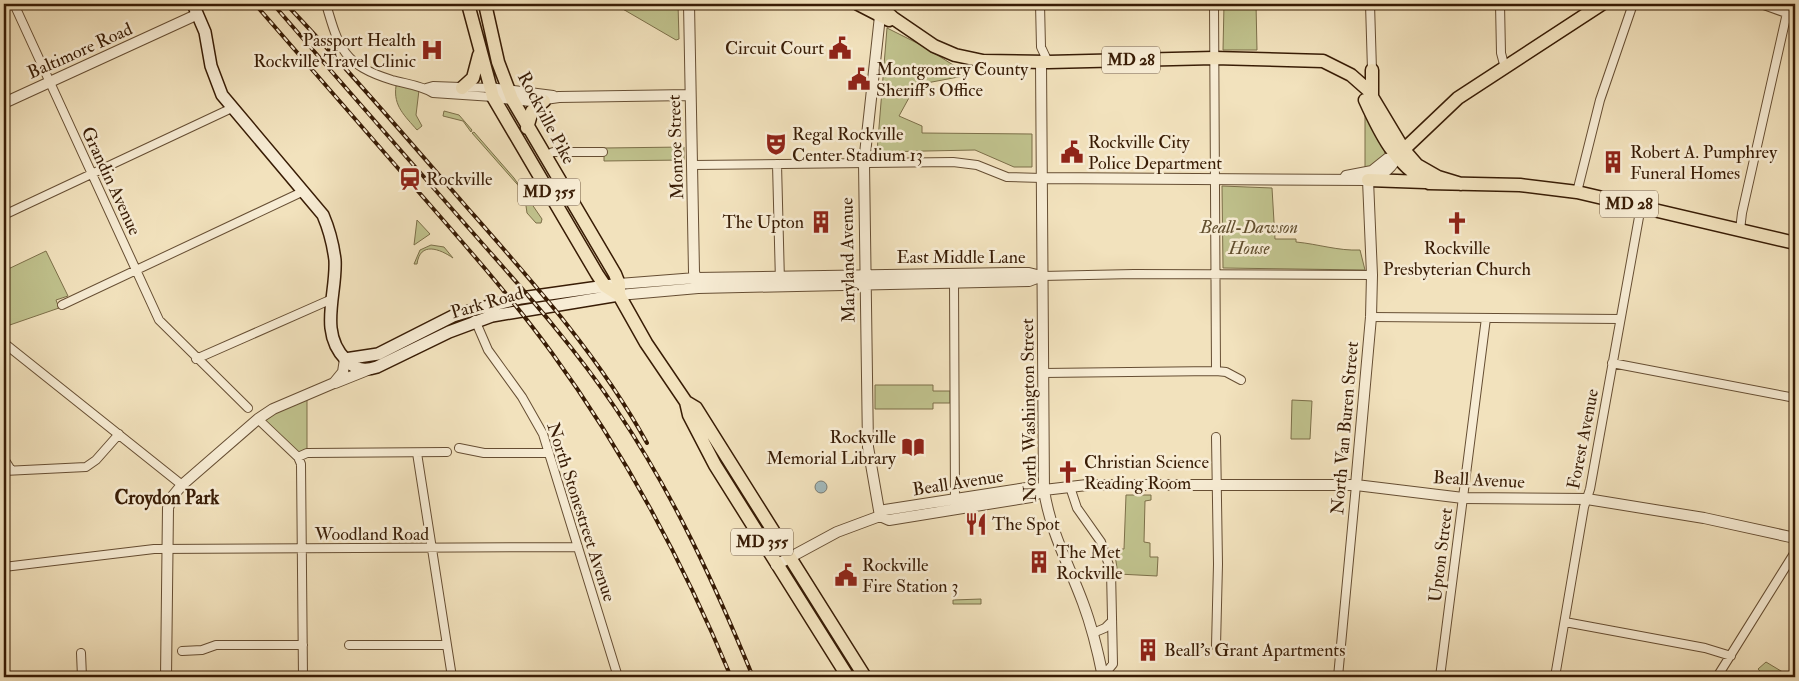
<svg xmlns="http://www.w3.org/2000/svg" width="1799" height="681" viewBox="0 0 1799 681" font-family="'IM FELL Double Pica',serif">
<style>
.green{fill:#c0c28d;stroke:#7c6f49}
.water{fill:#a2babd;stroke:#787b73}
.lines{fill:none;stroke-linecap:round;stroke-linejoin:round}
.minor-casing{stroke:#664e33;stroke-width:10}
.tertiary-casing{stroke:#664e33;stroke-width:12}
.secondary-casing{stroke:#381c05;stroke-width:14}
.primary-casing{stroke:#381c05;stroke-width:15}
.minor{stroke:#f7ecd4;stroke-width:8}
.tertiary{stroke:#f7ecd4;stroke-width:10}
.secondary{stroke:#f7ecd4;stroke-width:11}
.primary{stroke:#f2e2bd;stroke-width:12}
.rail-casing{stroke:#381c05;stroke-width:4}
.rail{stroke:#f7ecd4;stroke-width:2;stroke-dasharray:5.5;stroke-linecap:butt}
.labels{text-anchor:middle;dominant-baseline:central;stroke-width:5;stroke-linejoin:round;paint-order:stroke}
.shield{fill:#f7ecd4;stroke:#715a43;stroke-width:1}
.shield-label{font-size:16px;font-weight:bold;fill:#381c05}
.poi-label{font-size:18px;fill:#381c05;stroke:#f7ecd4;text-anchor:start}
.street-label{font-size:18px;fill:#381c05;stroke:#f7ecd4}
.park-label{font-size:18px;font-style:italic;fill:#614e2e;stroke:#f7ecd4}
.neighbourhood-label{font-size:19px;font-weight:bold;fill:#381c05;stroke:#f7ecd4}
</style>
<rect width="100%" height="100%" fill="#f2e2bd"/>
<filter id="stains"><feTurbulence type="fractalNoise" baseFrequency=".004" numOctaves="4"/><feColorMatrix values="0 0 0 0 .2 0 0 0 0 .09 0 0 0 0 .02 0 0 0 .5 -.17"/></filter>
<radialGradient id="worn" r=".72"><stop offset=".6" stop-color="#630" stop-opacity="0"/><stop offset="1" stop-color="#630" stop-opacity=".3"/></radialGradient>
<!-- green -->
<path class="green" d="M623,4h55l1,35 -3,1 -55,-32z
M1224,4h32l1,46h-34z
M887,28l36,18 46,29 -53,10 -17,31 23,10v7l110,1v33h-18l-39,-17 -98,2z
M399,85l20,5 -3,25 6,11 -5,4c-12,-14 -24,-24 -21,-44z
M1365,110l20,41 -2,8 -18,10z
M444,111l15,4 13,15 -1,2 -8,-11 -20,-5z
M474,132l40,46 28,41 -1,4h-5l-9,-10 -3,-21 -52,-59z
M684,147v13l-80,1v-13z
M1222,186l50,2 3,51h21v3c22,2 42,9 64,8l5,20 -142,-2z
M417,220l13,14 -16,11z
M431,245l13,2 9,11c-13,-9 -33,-17 -36,6h-3l6,-14z
M46,251l22,45 -12,4 3,8 -55,19v-56z
M875,385h58v6h17v12h-17v6h-58z
M307,395v58l-9,4 -40,-38z
M1292,400l20,1 -2,38h-19z
M1126,495h25v5l-6,1 -1,41 6,1v14h8l-1,19 -39,-2 -4,-25h10z
M981,599v5h-28v-4z
M1766,662l25,15h-26l-7,-8z"/>
<!-- water -->
<path class="water" d="M815 487a6 6 0 1 1 12 0a6 6 0 1 1-12 0Z"/>
<g class="lines">
<defs>
<path id="minor" d="M14,4l145,316 89,88
M326,4c13,45 18,61 66,76 14,4 29,5 41,13l60,4
M1040,4l1,43 7,15
M1214,4l2,367
M1370,4l2,66
M1500,4l1,49 4,15
M1761,4l25,9
M426,88l7,-2 56,2
M545,156l8,-4h50
M777,164l3,118
M693,165l260,-3 24,3 30,12 35,1
M1577,192l23,-92 33,-96
M4,215l228,-107
M1740,230l2,-17 47,-209
M1042,276l92,-2 238,1
M954,279l1,225
M62,305l242,-114
M1371,317l249,2
M475,320l13,30 34,47 21,37 75,243
M4,343l178,142
M196,359l136,-60
M1612,363l183,35
M1043,373l173,-2 10,1 15,8
M258,419l40,38 3,7 2,213
M459,448l25,5h65
M417,453l35,224
M298,457l9,-4 140,-1
M4,459l7,11
M4,471l82,-4 10,-7 23,-26
M1070,487l7,21 24,34 10,29 2,93 -10,12
M4,567l150,-18 424,-2
M1565,622l140,26 26,8
M1093,633l12,-5 7,-7
M349,645h98
M1216,646l2,-82 -2,-127
M182,651l20,-1 14,-5h87
M81,653l1,24
M1338,677l18,-192
M1440,677l46,-359
M1555,677l29,-170 6,-18 51,-283
M1717,677l78,-125"/>
<path id="tertiary" d="M689,4l5,268 3,10
M880,16l-16,147 4,284 12,69
M1041,62l3,428c6,41 25,75 39,113 9,24 15,49 20,74
M489,88l64,8
M493,97l38,4 28,-4 131,-2
M4,103l192,-88
M1346,176l26,-5 15,-12 9,-2
M1042,178l326,2c12,-4 24,-10 28,-23
M619,284l77,-6 315,-5h18l12,3
M619,295l79,-7 331,-7 13,-5
M335,383l35,-14
M1356,485l15,-168 1,-42 -4,-95
M880,516l9,4 142,-23 13,-7 43,-5h269l107,13 124,1 117,19 91,20
M776,565l61,-33 43,-16 5,-6 148,-23 11,3
M166,677l2,-169 4,-11 10,-12 76,-66 15,-10 61,-26 9,-11 2,-13"/>
<path id="secondary" d="M193,4l12,28 6,34 11,29 101,120c6,14 10,29 12,45 2,34 -17,72 11,100 9,10 19,11 31,7l72,-35 43,-16 127,-21
M345,359l33,-5 75,-38 20,-6 48,-12 92,-13"/>
<path id="primary" d="M468,4l25,93 104,177 8,12 14,9 27,48 40,59 3,13 26,50 133,212
M485,4l13,58 14,37 103,175 4,10v11
M858,4l31,16 4,-2
M878,4l15,14 41,28 21,9 28,6 65,1 166,-4 109,3 28,14 17,15 36,60 13,15 21,12 23,7
M1372,70v26
M462,88l11,-10 6,-23
M1365,100c15,33 30,65 64,83l91,2 57,7 218,51
M527,128l5,-17 12,-10
M1398,155l60,-57 144,-94
M1368,180l57,2
M686,402l10,6 169,269"/>
</defs>
<!-- minor casing -->
<use href="#minor" class="minor-casing"/>
<!-- tertiary casing -->
<use href="#tertiary" class="tertiary-casing"/>
<!-- secondary casing -->
<use href="#secondary" class="secondary-casing"/>
<!-- primary casing -->
<use href="#primary" class="primary-casing"/>
<!-- minor -->
<use href="#minor" class="minor"/>
<!-- tertiary -->
<use href="#tertiary" class="tertiary"/>
<!-- secondary -->
<use href="#secondary" class="secondary"/>
<!-- primary -->
<use href="#primary" class="primary"/>
<defs>
<path id="rail" d="M255,4c58,67 117,134 175,201 42,48 84,96 122,148 72,99 132,211 179,324
M273,4c64,74 128,147 193,221 52,59 106,118 150,184 57,84 99,176 137,268
M286,4c61,64 119,132 178,200 67,76 134,150 183,239"/>
</defs>
<!-- rail casing -->
<use href="#rail" class="rail-casing"/>
<!-- rail -->
<use href="#rail" class="rail"/>
</g>
<!-- icons -->
<defs>
<symbol id="civic-bare" viewBox="-9 -9 18 18"><path d="M-.6-6.5H3V-4.5H.6V-3L4-1V1h2V6H-6V1h2V-1L-.6-3ZM-1.2 2.5V6h2.4V2.5Z" fill="#8f2418" stroke="#f7ecd4" stroke-width="2.5" paint-order="stroke"/></symbol>
<symbol id="hospital-bare" viewBox="-9 -9 18 18"><path d="M-5-5h3v3.5h4V-5h3V5h-3V1.5h-4V5h-3Z" fill="#8f2418" stroke="#f7ecd4" stroke-width="2.5" paint-order="stroke"/></symbol>
<symbol id="theatre-bare" viewBox="-9 -9 18 18"><path d="M-5-5.5Q0-4 5-5.5V0Q5 5 0 6Q-5 5-5 0ZM-3.3-2.5H-1v1.5H-3.3ZM1-2.5H3.3v1.5H1ZM-2.8 1Q0 5.5 2.8 1Z" fill="#8f2418" stroke="#f7ecd4" stroke-width="2.5" paint-order="stroke"/></symbol>
<symbol id="building-bare" viewBox="-9 -9 18 18"><path d="M-4-6H4V6H1V3H-1V6H-4ZM-2.5-4.3h1.7v1.8h-1.7ZM.8-4.3h1.7v1.8H.8ZM-2.5-1h1.7V.8h-1.7ZM.8-1h1.7V.8H.8Z" fill="#8f2418" stroke="#f7ecd4" stroke-width="2.5" paint-order="stroke"/></symbol>
<symbol id="station-bare" viewBox="-9 -9 18 18"><path d="M-3-6H3Q5-6 5-4V2Q5 4 3 4L4.5 6H3L1.5 4h-3L-3 6H-4.5L-3 4Q-5 4-5 2V-4Q-5-6-3-6ZM-3.5-4v3h7v-3ZM-3.5 1v1.5H-2V1ZM2 1v1.5H3.5V1Z" fill="#8f2418" stroke="#f7ecd4" stroke-width="2.5" paint-order="stroke"/></symbol>
<symbol id="church-bare" viewBox="-9 -9 18 18"><path d="M-1.2-6h2.4v3.5h3.3v2.4h-3.3V6h-2.4V-.1h-3.3v-2.4h3.3Z" fill="#8f2418" stroke="#f7ecd4" stroke-width="2.5" paint-order="stroke"/></symbol>
<symbol id="library-bare" viewBox="-9 -9 18 18"><path d="M-6-4Q-3-5.5-.7-3.5V5Q-3 3-6 4ZM6-4Q3-5.5 .7-3.5V5Q3 3 6 4Z" fill="#8f2418" stroke="#f7ecd4" stroke-width="2.5" paint-order="stroke"/></symbol>
<symbol id="restaurant-bare" viewBox="-9 -9 18 18"><path d="M-5-6h1v4h1v-4h1v4h1v-4h1v5L-1.5 .5V6h-2V.5L-5-1ZM5-6V6H3V1.5H1.5Q1.5-4 5-6Z" fill="#8f2418" stroke="#f7ecd4" stroke-width="2.5" paint-order="stroke"/></symbol>
</defs>
<g fill-rule="evenodd">
<use href="#civic-bare" x="824" y="32" width="32" height="32"/>
<use href="#hospital-bare" x="416" y="34" width="32" height="32"/>
<use href="#civic-bare" x="843" y="63" width="32" height="32"/>
<use href="#theatre-bare" x="760" y="128" width="32" height="32"/>
<use href="#civic-bare" x="1056" y="136" width="32" height="32"/>
<use href="#building-bare" x="1597" y="146" width="32" height="32"/>
<use href="#station-bare" x="394" y="163" width="32" height="32"/>
<use href="#building-bare" x="805" y="206" width="32" height="32"/>
<use href="#church-bare" x="1441" y="207" width="32" height="32"/>
<use href="#library-bare" x="897" y="431" width="32" height="32"/>
<use href="#church-bare" x="1052" y="456" width="32" height="32"/>
<use href="#restaurant-bare" x="960" y="508" width="32" height="32"/>
<use href="#building-bare" x="1023" y="546" width="32" height="32"/>
<use href="#civic-bare" x="830" y="559" width="32" height="32"/>
<use href="#building-bare" x="1132" y="634" width="32" height="32"/>
</g>
<g class="labels">
<!-- shield labels -->
<g class="shield">
<rect x="1102" y="46.5" width="58" height="27" rx="4"/>
<rect x="518" y="178.5" width="62" height="27" rx="4"/>
<rect x="1600" y="190.5" width="58" height="27" rx="4"/>
<rect x="731" y="528.5" width="62" height="27" rx="4"/>
</g>
<g class="shield-label">
<text x="1131" y="60">MD 28</text>
<text x="549" y="192">MD 355</text>
<text x="1629" y="204">MD 28</text>
<text x="762" y="542">MD 355</text>
</g>
<!-- poi labels -->
<g class="poi-label">
<text x="416" y="40" text-anchor="end">Passport Health<tspan x="416" dy="21">Rockville Travel Clinic</tspan></text>
<text x="824" y="48" text-anchor="end">Circuit Court</text>
<text x="876" y="69">Montgomery County<tspan x="876" dy="21">Sheriff's Office</tspan></text>
<text x="792" y="134">Regal Rockville<tspan x="792" dy="21">Center Stadium 13</tspan></text>
<text x="1088" y="142">Rockville City<tspan x="1088" dy="21">Police Department</tspan></text>
<text x="1630" y="152">Robert A. Pumphrey<tspan x="1630" dy="21">Funeral Homes</tspan></text>
<text x="426" y="179">Rockville</text>
<text x="804" y="222" text-anchor="end">The Upton</text>
<text x="1457" y="248" text-anchor="middle">Rockville<tspan x="1457" dy="21">Presbyterian Church</tspan></text>
<text x="896" y="437" text-anchor="end">Rockville<tspan x="896" dy="21">Memorial Library</tspan></text>
<text x="1084" y="462">Christian Science<tspan x="1084" dy="21">Reading Room</tspan></text>
<text x="992" y="524">The Spot</text>
<text x="1056" y="552">The Met<tspan x="1056" dy="21">Rockville</tspan></text>
<text x="862" y="565">Rockville<tspan x="862" dy="21">Fire Station 3</tspan></text>
<text x="1164" y="650">Beall's Grant Apartments</text>
</g>
<!-- street labels -->
<g class="street-label">
<text transform="translate(80 51) rotate(-24)">Baltimore Road</text>
<text transform="translate(546 118) rotate(62)">Rockville Pike</text>
<text transform="translate(676 147) rotate(-92)">Monroe Street</text>
<text transform="translate(111 181) rotate(65)">Grandin Avenue</text>
<text x="961" y="257">East Middle Lane</text>
<text transform="translate(848 260) rotate(-91)">Maryland Avenue</text>
<text transform="translate(487 303) rotate(-16)">Park Road</text>
<text transform="translate(1029 410) rotate(-91)">North Washington Street</text>
<text transform="translate(1345 428) rotate(-85)">North Van Buren Street</text>
<text transform="translate(1583 439) rotate(-79)">Forest Avenue</text>
<text transform="translate(1479 480) rotate(3)">Beall Avenue</text>
<text transform="translate(958 483) rotate(-9)">Beall Avenue</text>
<text transform="translate(581 512) rotate(72)">North Stonestreet Avenue</text>
<text x="372" y="534">Woodland Road</text>
<text transform="translate(1441 555) rotate(-83)">Upton Street</text>
</g>
<!-- park labels -->
<g class="park-label">
<text x="1249" y="227">Beall-Dawson<tspan x="1249" dy="21">House</tspan></text>
</g>
<!-- neighbourhood labels -->
<g class="neighbourhood-label">
<text x="167" y="498">Croydon Park</text>
</g>
</g>
<!-- margin -->
<rect width="1799" height="681" fill="none" stroke="#f2e2bd" stroke-width="20"/>
<rect x="5" y="5" width="1789" height="671" fill="none" stroke="#381c05" stroke-width="2.5"/>
<rect x="10" y="10" width="1779" height="661" fill="none" stroke="#381c05"/>
<rect width="100%" height="100%" filter="url(#stains)"/>
<rect width="100%" height="100%" fill="url(#worn)"/>
</svg>
